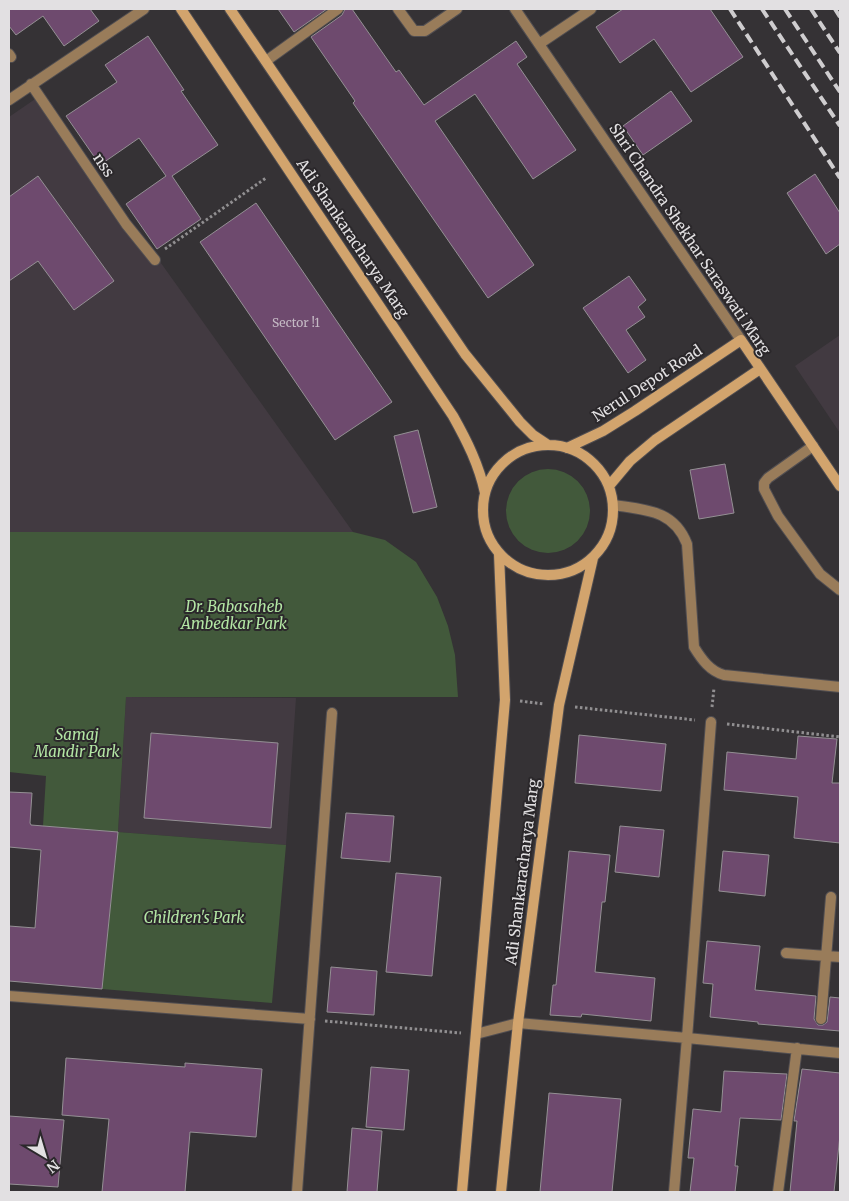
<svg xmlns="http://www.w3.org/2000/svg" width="849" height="1201" viewBox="0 0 849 1201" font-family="Merriweather,serif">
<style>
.built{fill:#423a41}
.green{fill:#42593b}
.building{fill:#6e4a6e;stroke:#949094}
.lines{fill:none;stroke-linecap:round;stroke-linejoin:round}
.lane-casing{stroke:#514e51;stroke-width:12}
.street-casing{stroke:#514e51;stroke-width:12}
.secondary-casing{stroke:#514e51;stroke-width:12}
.path{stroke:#918f91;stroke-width:3;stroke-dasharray:2.5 2.5;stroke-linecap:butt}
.lane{stroke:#997c5a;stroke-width:10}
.street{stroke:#997c5a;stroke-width:10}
.secondary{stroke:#d2a46d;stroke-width:10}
.rail{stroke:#cfcdcf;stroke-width:4;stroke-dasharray:10 5;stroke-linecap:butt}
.labels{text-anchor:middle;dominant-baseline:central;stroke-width:4;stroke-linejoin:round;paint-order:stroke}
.number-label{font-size:12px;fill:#c5bac5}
.street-label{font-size:15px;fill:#e2e0e2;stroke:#2b282b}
.park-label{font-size:15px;font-style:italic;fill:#b3e6a4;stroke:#2b282b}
</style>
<rect width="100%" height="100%" fill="#353235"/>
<!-- built -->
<path class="built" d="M41,95l312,437h-344v-415z
M840,335v98l-45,-67z
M126,697l170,1 -10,147 -168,-13z"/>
<!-- green -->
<path class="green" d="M506 511a42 42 0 1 1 84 0a42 42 0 1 1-84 0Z
M9,532h344l32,8 31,22 21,35 11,29 7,29 3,42h-332l-8,135 168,13 -14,158 -170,-14 16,-157 -75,-6 3,-50 -37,-4z"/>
<!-- building -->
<path class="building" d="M9,9h81l9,12 -35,25 -21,-30 -27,19 -7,-9z
M278,9h49l-33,23z
M345,9h7l44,63 3,-2 25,35 92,-64 11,16 -10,7 59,86 -43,29 -58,-85 -40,27 99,144 -46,33 -135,-195 2,-2 -44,-64 31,-22z
M623,9h87l33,48 -52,35 -37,-53 -34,24 -24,-36z
M148,36l36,54 -3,1 37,54 -46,31 29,43 -44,30 -31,-45 40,-28 -27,-38 -39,27 -34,-49 51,-34 -12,-17z
M671,91l21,30 -49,34 -20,-29z
M815,174l25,39v31l-14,10 -39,-61z
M38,176l76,105 -40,29 -36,-49 -29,20v-84z
M256,203l136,199 -57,38 -135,-198z
M629,276l17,24 -8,7 7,10 -19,13 20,30 -18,13 -45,-65z
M418,430l19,77 -24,6 -19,-77z
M725,464l9,49 -35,6 -9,-49z
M151,733l127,10 -7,85 -127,-10z
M579,735l87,9 -5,47 -86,-8z
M798,736l39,3 -5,44h8v60l-46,-5 4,-41 -74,-7 3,-38 69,7z
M9,792l23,1 -2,30 1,2 87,7 -16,157 -93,-8v-55l26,2 6,-78 -32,-3z
M346,813l48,3 -4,46 -49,-4z
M620,826l44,4 -5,47 -44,-5z
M569,851l41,4 -5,47h-3l-7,70 60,6 -4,43 -69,-7 -1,3 -31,-2 3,-30h3z
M723,851l46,4 -4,41 -46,-5z
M396,873l45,4 -9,99 -46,-4z
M707,941l53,5 -5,44 61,6 -2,23 4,6h5l4,-3 3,-25 10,1v33l-82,-7v-2l-48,-5 3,-33 -10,-1z
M331,967l46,4 -3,44 -47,-3z
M66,1058l119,9v-4l77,6 -6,68 -66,-5 -5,60h-83l7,-73 -47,-4z
M371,1067l38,3 -5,60 -38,-3z
M802,1069l38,4v62l-6,57h-44l7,-71h-3z
M724,1071l63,3 -6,46 -41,-2 -5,48h3l-3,26h-45l4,-34h-6l5,-49 28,3z
M549,1093l72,6 -9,93h-72z
M9,1116l55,4 -6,67 -49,-3z
M352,1128l30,3 -5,61h-30z"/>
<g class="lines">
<defs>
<path id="lane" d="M813,446l-45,32 -4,5v6l14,27 42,58 20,16
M614,505c32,5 60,5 73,39l7,103c8,13 16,24 30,28l116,12"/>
<path id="street" d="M398,9l16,22h11l32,-22
M515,9l226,331
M539,44l52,-35
M9,54l2,3
M266,61l72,-52
M31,84l95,140 29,36
M9,100l135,-91
M786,953l54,4
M9,996l301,23
M821,1019l10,-122
M476,1034l42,-11 169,15 24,-316
M297,1192l35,-479
M674,1192l13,-154 153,15
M778,1192l19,-144"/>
<path id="secondary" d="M181,9l272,407c14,25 26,49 32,77
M230,9l235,345 55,68 13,13 15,10
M483 510a65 65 0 1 1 130 0a65 65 0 1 1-130 0Z
M567,448l36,-17 32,-20 106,-71 99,146
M609,486l21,-25 25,-21 105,-71
M462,1192l43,-492 -6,-146
M501,1192l17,-169 41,-318 34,-147"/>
</defs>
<!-- lane casing -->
<use href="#lane" class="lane-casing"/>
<!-- street casing -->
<use href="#street" class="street-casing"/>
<!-- secondary casing -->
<use href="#secondary" class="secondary-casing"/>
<!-- path -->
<path class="path" d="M165,249l101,-71
M520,701l24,3
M575,707l120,13
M712,707l2,-19
M727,724l113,13
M325,1021l136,12"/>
<!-- lane -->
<use href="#lane" class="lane"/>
<!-- street -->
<use href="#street" class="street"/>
<!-- secondary -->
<use href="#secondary" class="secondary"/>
<!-- rail -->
<path class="rail" d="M730,9l110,169
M762,9l78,117
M785,9l55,83
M811,9l29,44
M835,9l5,8"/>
</g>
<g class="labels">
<!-- number labels -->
<g class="number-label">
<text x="296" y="322">Sector !1</text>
</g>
<!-- street labels -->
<g class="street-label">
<text transform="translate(104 165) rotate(56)">nss</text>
<text transform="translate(353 238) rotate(56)">Adi Shankaracharya Marg</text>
<text transform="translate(690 239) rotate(56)">Shri Chandra Shekhar Saraswati Marg</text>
<text transform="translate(647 383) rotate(-33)">Nerul Depot Road</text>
<text transform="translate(522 872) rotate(-83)">Adi Shankaracharya Marg</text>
</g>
<!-- park labels -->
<g class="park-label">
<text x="234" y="606">Dr. Babasaheb<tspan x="234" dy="17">Ambedkar Park</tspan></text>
<text x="77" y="734">Samaj<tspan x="77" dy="17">Mandir Park</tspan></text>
<text x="194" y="917">Children's Park</text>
</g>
</g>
<!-- border -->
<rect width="849" height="1201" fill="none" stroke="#e2e0e2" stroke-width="20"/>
<!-- north arrow -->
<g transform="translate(45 1156) rotate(142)" stroke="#2b282b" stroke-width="4" paint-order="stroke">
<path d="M0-4L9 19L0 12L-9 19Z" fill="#e2e0e2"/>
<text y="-8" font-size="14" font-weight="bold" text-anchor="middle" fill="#e2e0e2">N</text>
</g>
</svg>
